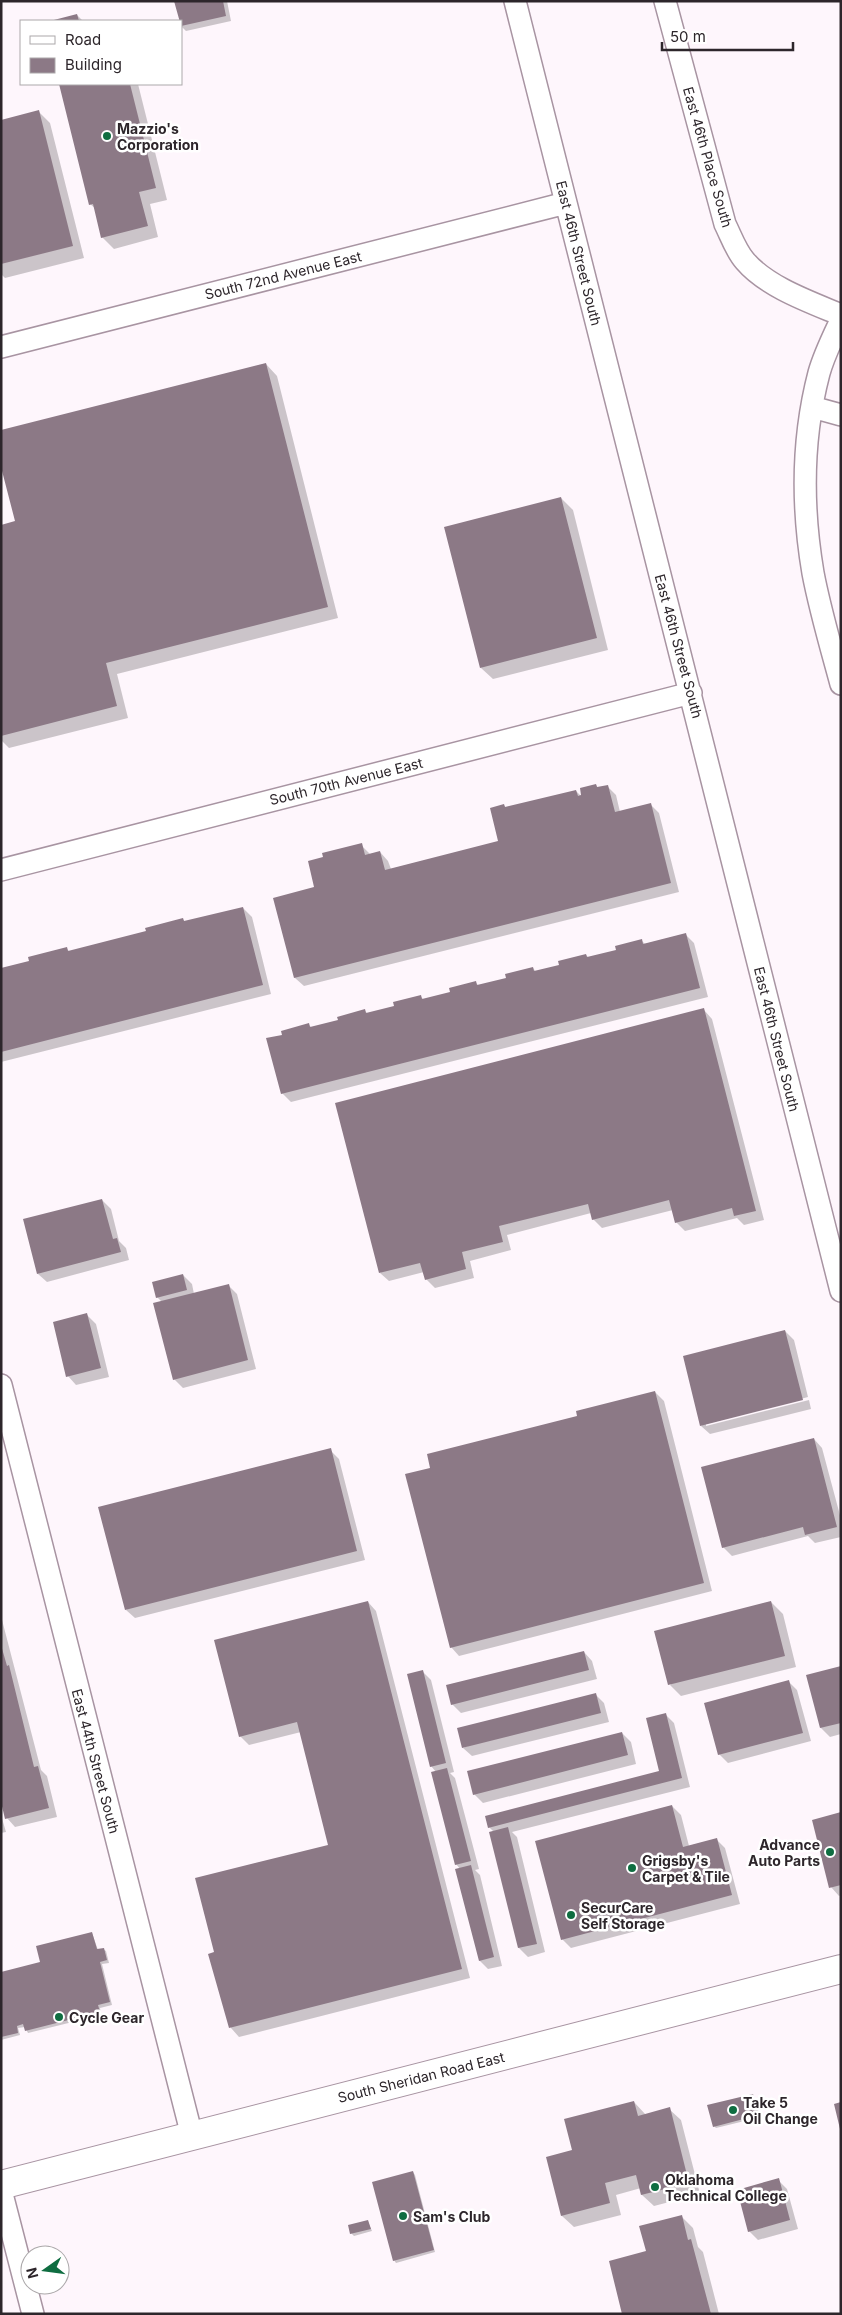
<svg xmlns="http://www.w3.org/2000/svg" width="842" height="2315" viewBox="0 0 842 2315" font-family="Inter,sans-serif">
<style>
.shadow{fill:#0003}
.building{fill:#8c7986}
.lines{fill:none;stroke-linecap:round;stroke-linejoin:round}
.minor-casing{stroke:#a894a2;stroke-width:24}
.major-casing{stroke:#a894a2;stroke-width:30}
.minor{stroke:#fff;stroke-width:21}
.major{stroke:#fff;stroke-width:28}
.poi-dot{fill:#0f6d41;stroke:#fff;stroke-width:2}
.labels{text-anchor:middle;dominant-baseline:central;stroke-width:5;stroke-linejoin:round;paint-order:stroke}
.poi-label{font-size:14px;font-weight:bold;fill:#2d262b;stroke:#fff;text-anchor:start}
.street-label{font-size:14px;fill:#2d262b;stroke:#fff}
</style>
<rect width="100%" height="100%" fill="#fef6fc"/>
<!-- shadow -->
<path class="shadow" d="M179,1h48l4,20 -45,10 -5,-5z
M77,15l6,6h-30z
M60,84h78l29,116 -17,4 8,33 -44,12 -12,-12 -6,-28 -6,-5z
M39,112l11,11 34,135 -79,20 -4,-4v-153z
M266,364l11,12 61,242 -221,56 11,44 -119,30 -8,-8v-214l15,-4z
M561,498l12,12 35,140 -115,29 -12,-11z
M596,785l2,3 9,-2 9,9 4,17 30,-8 9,9 20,79 -375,94 -9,-8 21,-90 45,-43 9,9 10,-2 8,9 3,8 108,-27 5,-36 3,2 69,-17 8,8z
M243,908l9,9 19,77 -270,68v-93l30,-7 36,-13 3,3 77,-20 36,-12 3,2z
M685,934l9,9 14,54 -417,105 -9,-9 1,-57 26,-11 3,3 27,-7 26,-10 3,3 27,-7 26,-10 3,3 27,-7 25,-10 3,3 29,-7 25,-11 3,4 25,-6 25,-11 3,3 28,-7 25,-10 3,3z
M704,1010l8,9 52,201 -20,5 -7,-7 -52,13 -9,-9 -3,-12 -71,18 -9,-9 -2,-6 -84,22 4,15 -41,11 4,17 -39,10 -9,-9 -2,-7 -35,9 -9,-8z
M102,1200l9,9 8,32 7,7 3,12 -82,22 -9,-8z
M183,1275l9,9 2,10 34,-9 9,9 19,75 -73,19 -9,-9 -12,-77 -5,-5z
M87,1315l9,9 13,53 -33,8 -8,-9z
M785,1331l9,9 14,57 -102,27v2l103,-26 2,9 -101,25 -9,-8z
M655,1392l9,9 48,190 -253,65 -8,-9 128,-230z
M814,1439l8,9 19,71v18l-26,6 -7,-7 -76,20 -9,-9z
M330,1450l9,9 26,101 -230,58 -9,-8z
M368,1602l8,9 94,367 -231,59 -8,-9 -21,-73 6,-2 114,-108 -29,-113 -52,13 -9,-9z
M771,1602l12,12 13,53 -115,29 -11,-11z
M1,1616l40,154 6,6 10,41 -42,10 -8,-9 -6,-21z
M584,1652l8,9 5,18 -136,34 -9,-9z
M841,1667v67l-11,3 -9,-9 -14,-52z
M423,1672l8,8 23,92 -4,1 5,5 24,91 -4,1 5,5 22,91 -14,3 -8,-8 -20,-92 -4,-5 -20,-92 -5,-6z
M788,1681l9,9 14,51 -83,22 -9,-9z
M595,1694l9,9 5,19 -137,34 -9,-8z
M665,1714l9,9 16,64 -178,45 5,5 28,115 -17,5 -9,-9 -28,-116h3l-5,-5 172,-55z
M622,1733l9,9 5,22 -153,39 -9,-9z
M672,1806l9,9 8,31 27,-7 9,9 15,56 -169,44 -9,-9z
M841,1813v82l-2,1 -8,-9z
M1,1815l5,17 -5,1z
M92,1933l6,17 5,-1 3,2 3,12 -7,1 10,41 -12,3 1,7 -73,18 -3,-6 -7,1 2,7 -19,5v-67l41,-10z
M753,2095l8,22 -45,11 -2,-2z
M634,2102l12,13 23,-6 12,11 19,74 -46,12 -12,-11 -1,-7 -25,7 5,20 -47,12 -12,-11 12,-65z
M413,2172l2,3 20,77 -39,11 -2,-3z
M778,2180l9,9 11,40 -40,11 -9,-9z
M681,2216l12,12 5,19 5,5 16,62h-95l23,-62z
M368,2222l4,9 -18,5 -3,-3z"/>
<!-- building -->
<path class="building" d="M174,1h49l3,15 -45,10z
M77,14l2,7h-29z
M59,84h71l26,104 -17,4 9,34 -47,12 -8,-34 -4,1z
M39,110l34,136 -72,18v-144z
M266,363l62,244 -222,56 11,43 -116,30v-211l14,-4 -14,-54v-37z
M561,497l36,141 -117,30 -36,-141z
M596,784l1,3 11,-2 7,27 36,-9 20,80 -377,95 -21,-80 41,-11 -6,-26 15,-4 -1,-4 40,-10 3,12 15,-4 5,19 113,-29 -8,-33 14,-4 1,3 71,-17 2,6 3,-1 -1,-7z
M243,907l20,78 -262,67v-84l28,-7 -1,-4 39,-10 1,4 78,-20 -1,-3 38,-10 1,3z
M686,933l14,55 -419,106 -15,-56 16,-3 -1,-4 28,-8 1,4 28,-7 -1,-3 28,-8 1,4 28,-7 -1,-4 28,-7 1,4 28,-7 -1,-4 27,-7 1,4 29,-7 -1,-4 28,-7 1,4 25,-6 -1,-4 28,-7 1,3 29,-7 -1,-4 27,-7 1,5z
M704,1008l52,203 -22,5 -2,-8 -57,15 -6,-23 -77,20 -4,-16 -89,22 4,16 -41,10 4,17 -41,11 -5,-17 -41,10 -44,-170z
M102,1199l11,40 4,-1 4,14 -84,22 -14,-55z
M183,1274l4,16 -31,8 -4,-16z
M229,1284l19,76 -75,20 -20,-77z
M87,1313l14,55 -35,9 -13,-55z
M785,1330l18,70 -103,26 -17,-70z
M655,1391l49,192 -254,65 -45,-174 25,-6 -3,-14 150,-38 -1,-5z
M814,1438l23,89 -32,8 -2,-8 -81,21 -21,-81z
M331,1448l26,103 -232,59 -27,-103z
M368,1601l94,368 -233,59 -21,-74 6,-2 -19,-74 133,-33 -31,-123 -58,15 -25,-97z
M771,1601l14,55 -117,29 -14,-54z
M1,1645l6,21 2,-1 25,102 4,-1 11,42 -44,11 -4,-17z
M584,1651l5,19 -138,35 -5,-20z
M841,1666v57l-21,5 -14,-53z
M423,1670l23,93 -16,4 -23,-93z
M789,1680l14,53 -85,22 -14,-52z
M596,1693l5,20 -139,35 -5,-20z
M666,1713l16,65 -194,50 -3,-12 174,-45 -13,-53z
M622,1732l6,23 -155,40 -6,-24z
M447,1768l24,93 -16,4 -24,-93z
M672,1805l11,42 34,-9 15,57 -171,45 -26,-99z
M841,1812v73l-12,3 -17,-68z
M508,1827l29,117 -19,4 -29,-116z
M471,1865l23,92 -15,4 -24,-92z
M92,1932l5,17 7,-1 3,12 -7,2 10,40 -12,3 2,7 -75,19 -2,-7 -6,2 1,7 -17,4v-65l39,-10 -4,-16z
M753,2094l6,21 -46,12 -6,-22z
M634,2101l4,15 32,-9 19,76 -48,12 -5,-20 -31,8 5,20 -49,13 -15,-59 26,-7 -8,-31z
M841,2102v27h-1l-6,-25z
M413,2171l21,79 -41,11 -21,-79z
M779,2178l11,42 -42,12 -11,-42z
M682,2215l6,25 3,-1 20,75h-89l-13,-53 37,-10 -7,-25z
M368,2220l3,9 -21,5 -2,-9z"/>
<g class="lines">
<defs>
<path id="minor" d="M515,1l326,1290
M665,1l60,223c6,12 11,27 20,37 22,26 65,41 96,54
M841,320c-8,17 -17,35 -22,53 -17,65 -17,135 -6,200 7,37 18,74 28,111
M1,347l565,-144
M812,407l29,8
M1,870l690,-177
M1,1385l191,751
M1,2190l32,124"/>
<path id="major" d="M1,2185l840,-216"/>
</defs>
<!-- minor casing -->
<use href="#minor" class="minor-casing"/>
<!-- major casing -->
<use href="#major" class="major-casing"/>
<!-- minor -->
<use href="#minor" class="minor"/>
<!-- major -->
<use href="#major" class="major"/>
</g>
<!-- markers -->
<g class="poi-dot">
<circle cx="107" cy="136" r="5"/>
<circle cx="830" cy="1852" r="5"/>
<circle cx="632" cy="1868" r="5"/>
<circle cx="571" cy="1915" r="5"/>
<circle cx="59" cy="2017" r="5"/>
<circle cx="733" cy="2110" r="5"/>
<circle cx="655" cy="2187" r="5"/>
<circle cx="403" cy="2216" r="5"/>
</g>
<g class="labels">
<!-- poi labels -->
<g class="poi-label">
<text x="117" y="128">Mazzio's<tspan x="117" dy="16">Corporation</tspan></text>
<text x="820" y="1844" text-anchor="end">Advance<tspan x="820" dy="16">Auto Parts</tspan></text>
<text x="642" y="1860">Grigsby's<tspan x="642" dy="16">Carpet &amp; Tile</tspan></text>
<text x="581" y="1907">SecurCare<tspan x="581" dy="16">Self Storage</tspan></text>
<text x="69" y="2017">Cycle Gear</text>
<text x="743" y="2102">Take 5<tspan x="743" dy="16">Oil Change</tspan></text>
<text x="665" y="2179">Oklahoma<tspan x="665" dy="16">Technical College</tspan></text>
<text x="413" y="2216">Sam's Club</text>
</g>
<!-- street labels -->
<g class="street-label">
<text transform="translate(708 157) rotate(74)">East 46th Place South</text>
<text transform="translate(579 253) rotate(76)">East 46th Street South</text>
<text transform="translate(283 275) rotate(-14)">South 72nd Avenue East</text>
<text transform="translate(679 646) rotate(75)">East 46th Street South</text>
<text transform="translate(346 781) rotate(-14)">South 70th Avenue East</text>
<text transform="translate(777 1039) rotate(76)">East 46th Street South</text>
<text transform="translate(96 1761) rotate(75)">East 44th Street South</text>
<text transform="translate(421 2077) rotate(-14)">South Sheridan Road East</text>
</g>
</g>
<!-- border -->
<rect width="842" height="2315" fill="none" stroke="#2d262b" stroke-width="5"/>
<!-- legend -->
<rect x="20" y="20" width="162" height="65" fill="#ffffff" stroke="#aba8aa"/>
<rect x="30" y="36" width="25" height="8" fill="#ffffff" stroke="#aba8aa"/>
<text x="65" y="45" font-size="15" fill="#2d262b">Road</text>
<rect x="30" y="58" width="25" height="15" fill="#8c7986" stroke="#aba8aa"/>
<text x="65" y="70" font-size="15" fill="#2d262b">Building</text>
<!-- north arrow -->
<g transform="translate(45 2270) rotate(256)"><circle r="24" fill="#ffffff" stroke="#aba8aa"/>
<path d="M0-4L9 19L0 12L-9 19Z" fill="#0f6d41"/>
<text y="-8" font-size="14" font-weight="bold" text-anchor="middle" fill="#2d262b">N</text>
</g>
<!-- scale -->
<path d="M662 42v8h131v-8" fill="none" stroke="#2d262b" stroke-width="2.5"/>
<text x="670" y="42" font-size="15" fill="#2d262b" stroke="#ffffff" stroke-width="4" paint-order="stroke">50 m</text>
</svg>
